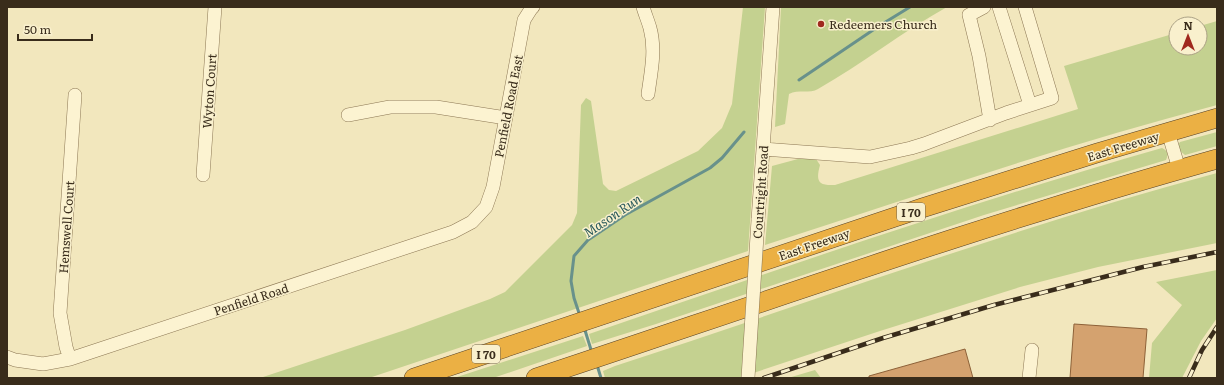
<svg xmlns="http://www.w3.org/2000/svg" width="1224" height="385" viewBox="0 0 1224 385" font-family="Literata,serif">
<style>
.green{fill:#c4d190}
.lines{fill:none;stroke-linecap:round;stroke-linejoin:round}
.stream{stroke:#68918b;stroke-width:3}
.building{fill:#d4a26f;stroke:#8d6138}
.minor-casing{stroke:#8c7754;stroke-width:14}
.highway-casing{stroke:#594329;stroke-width:20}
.minor{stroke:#fcf3d1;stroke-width:13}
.highway{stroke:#ebb044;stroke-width:19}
.rail-casing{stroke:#392c1b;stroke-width:4.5}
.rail{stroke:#f9f0cd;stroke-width:3;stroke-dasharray:9;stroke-linecap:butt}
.minor-bridge-casing{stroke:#8c7754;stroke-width:14;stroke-linecap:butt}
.minor-bridge{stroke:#fcf3d1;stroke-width:13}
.poi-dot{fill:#a0291e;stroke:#f9f0cd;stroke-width:1.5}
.labels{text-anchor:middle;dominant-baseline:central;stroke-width:3;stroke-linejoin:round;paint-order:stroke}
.shield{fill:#f9f0cd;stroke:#736750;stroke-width:1}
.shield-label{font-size:11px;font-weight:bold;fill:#392c1b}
.poi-label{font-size:12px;fill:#392c1b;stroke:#f9f0cd;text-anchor:start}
.street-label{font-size:12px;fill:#392c1b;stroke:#f9f0cd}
.water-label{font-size:13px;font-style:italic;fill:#28595b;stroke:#f9f0cd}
</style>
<rect width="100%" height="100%" fill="#f2e7bd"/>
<!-- green -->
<path class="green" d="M743,7h22l-17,244 -379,127h-109l145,-48 85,-31 15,-7 67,-67 5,-12 4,-108 5,-7 5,3 12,83 6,6 7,1 82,-40 24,-23 10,-24z
M781,7h166c-45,25 -85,57 -129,82 -8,5 -20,0 -29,5l-4,30 -10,3z
M1217,21v84c-152,40 -302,91 -452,140l7,-79 26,-7h18l4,6c-4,15 -3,21 15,20l243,-76 -14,-43 112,-33v15h24v-22z
M1217,132v14l-32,9 -6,-5 -1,-5 2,-3z
M1162,148c5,2 7,6 4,12l-182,55 -328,109 -64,20 -3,-10c190,-65 380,-131 573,-186z
M1217,173v70l-119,24 -78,20 -140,44 -142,47h-133l-2,-7 12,-5c86,-28 171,-57 256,-86 115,-38 229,-76 346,-107z
M1217,270v48l-16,23 -19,37h-33l3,-35 30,-38 -26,-23z
M583,336l4,10 -94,32h-39z
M815,370l6,8h-33z"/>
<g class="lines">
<!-- stream -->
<path class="stream" d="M799,80l80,-54 31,-19
M580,316l-6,-18 -3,-17 3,-25 14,-16 37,-25 85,-47 12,-10 22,-26
M584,327l8,26
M597,365l4,13"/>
</g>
<!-- building -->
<path class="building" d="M1074,324l73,5 -4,49h-73z
M965,349l8,29h-104v-2z"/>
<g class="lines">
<defs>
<path id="minor" d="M643,7c2,7 5,14 7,21 6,22 1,44 -2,66
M984,7l-15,8 10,41 11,64
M999,7l31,98
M348,115l42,-8h46l70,11
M1168,132l11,37
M763,149l107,8 41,-9 13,-4 82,-31 46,-15 -27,-91
M203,175l12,-168
M758,220l15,-213
M7,357l8,3 28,4 27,-5 383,-127 19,-10 14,-15 7,-20 31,-167 7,-11 2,-2
M70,359l-4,-12 -6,-34 15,-218
M1029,378l3,-28"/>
<path id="highway" d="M414,378l508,-170 175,-55 120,-35
M536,378c226,-75 451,-155 681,-219"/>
</defs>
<!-- minor casing -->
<use href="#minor" class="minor-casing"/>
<!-- highway casing -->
<use href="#highway" class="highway-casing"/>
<!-- minor -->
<use href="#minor" class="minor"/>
<!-- highway -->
<use href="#highway" class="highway"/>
<defs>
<path id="rail" d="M764,378l119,-40 111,-33 149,-38 74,-15
M1189,378l13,-28 15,-23"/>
</defs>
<!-- rail casing -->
<use href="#rail" class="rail-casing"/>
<!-- rail -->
<use href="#rail" class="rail"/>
<defs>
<path id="minor-bridge" d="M748,378l10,-158"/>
</defs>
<!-- minor-bridge casing -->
<use href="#minor-bridge" class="minor-bridge-casing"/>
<!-- minor-bridge -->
<use href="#minor-bridge" class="minor-bridge"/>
</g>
<!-- markers -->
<circle class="poi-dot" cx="821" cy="24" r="4"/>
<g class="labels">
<!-- shield labels -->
<g class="shield">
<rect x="897" y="203" width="28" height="18" rx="3"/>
<rect x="472" y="345" width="28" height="18" rx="3"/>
</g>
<g class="shield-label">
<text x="911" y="212">I 70</text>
<text x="486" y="354">I 70</text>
</g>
<!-- poi labels -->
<g class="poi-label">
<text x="829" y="24">Redeemers Church</text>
</g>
<!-- street labels -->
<g class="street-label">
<text transform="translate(209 91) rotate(-86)">Wyton Court</text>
<text transform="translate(508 106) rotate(-79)">Penfield Road East</text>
<text transform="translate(1123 146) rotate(-17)">East Freeway</text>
<text transform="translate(760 192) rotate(-86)">Courtright Road</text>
<text transform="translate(66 227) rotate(-86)">Hemswell Court</text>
<text transform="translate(814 244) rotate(-19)">East Freeway</text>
<text transform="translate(251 299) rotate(-18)">Penfield Road</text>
</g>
<!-- water labels -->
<g class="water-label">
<text transform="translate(612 215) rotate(-34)">Mason Run</text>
</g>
</g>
<!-- border -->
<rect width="1224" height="385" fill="none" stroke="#392c1b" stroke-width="16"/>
<!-- north arrow -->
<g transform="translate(1188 36)"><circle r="19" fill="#f9f0cd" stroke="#aca286"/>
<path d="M0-3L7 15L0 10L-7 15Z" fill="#a0291e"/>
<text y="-6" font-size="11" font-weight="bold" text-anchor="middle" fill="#392c1b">N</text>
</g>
<!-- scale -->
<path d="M18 34v6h74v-6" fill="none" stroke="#392c1b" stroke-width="2"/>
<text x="24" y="34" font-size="12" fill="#392c1b" stroke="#f9f0cd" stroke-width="3" paint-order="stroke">50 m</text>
</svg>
